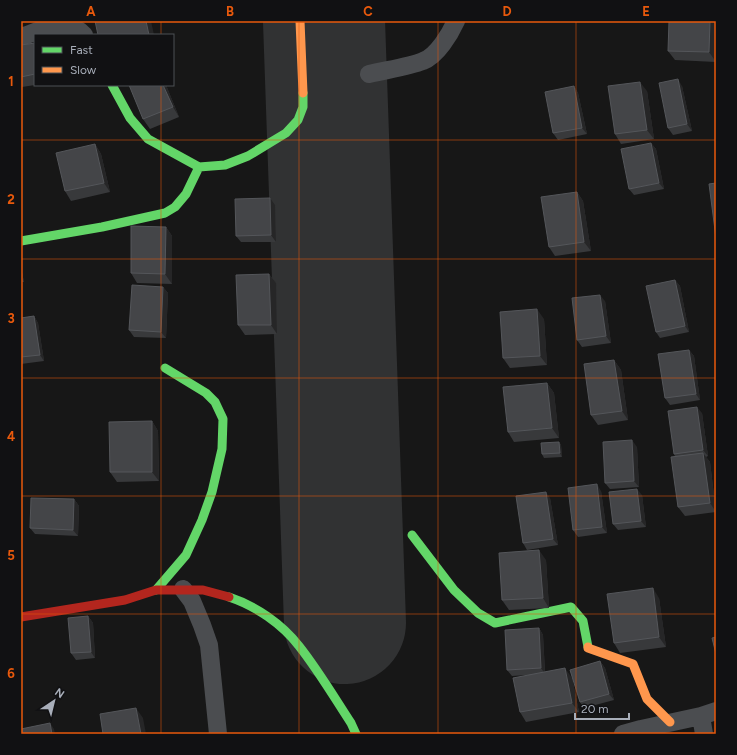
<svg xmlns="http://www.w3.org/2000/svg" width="737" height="755" viewBox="0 0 737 755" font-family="Figtree,sans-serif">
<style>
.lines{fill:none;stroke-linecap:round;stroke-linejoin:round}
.runway{stroke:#313233;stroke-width:122}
.street{stroke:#4b4d50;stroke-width:18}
.fast{stroke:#63d668;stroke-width:9}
.slow{stroke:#ff974d;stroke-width:9}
.jam{stroke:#b3261e;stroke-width:9}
.wall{fill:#38393b}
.shaded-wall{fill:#262627}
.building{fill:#444548;stroke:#54565a}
.grid{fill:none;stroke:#e8590c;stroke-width:1;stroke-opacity:0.55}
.neatline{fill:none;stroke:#e8590c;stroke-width:1.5}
.grid-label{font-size:13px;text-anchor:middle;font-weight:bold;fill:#e8590c}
</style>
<rect width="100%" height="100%" fill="#171717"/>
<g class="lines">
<!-- runway -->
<path class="runway" d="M324,21l21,602"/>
<!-- street -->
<path class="street" d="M21,37c21,-7 46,-21 63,-2
M369,74c16,-4 39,-7 54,-13 14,-5 27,-27 33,-40
M183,589l9,12 10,24 7,20 9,89
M623,734l18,-5 60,-13
M704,734l-3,-18 15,-5"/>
<!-- fast -->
<path class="fast" d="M112,85l18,33 18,21 51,28 26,-2 23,-9 38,-23 12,-13 5,-13v-14
M21,241l81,-14 63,-14 10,-6 11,-13 13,-27
M412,535l42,55 24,23 17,10 76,-16 12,14 5,26
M156,590l30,-35 16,-35 10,-28 10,-43 1,-30 -8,-17 -9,-9 -41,-25
M229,597c27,9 53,27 70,49 19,24 35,51 52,77l5,11"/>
<!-- slow -->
<path class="slow" d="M300,21l3,72
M588,647v1l45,16 14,35 23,23"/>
<!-- jam -->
<path class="jam" d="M21,617l104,-17 31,-10h47l26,7"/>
</g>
<!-- wall -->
<path class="wall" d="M716,21v41l-41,-2 -7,-9z
M35,43v42l-13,2 -1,-1v-41z
M166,85l13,32 -29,12 -7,-10z
M574,86l4,7 9,41 -29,6 -5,-7z
M682,86l10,45 -19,4 -5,-7z
M647,91l7,48 -33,5 -6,-10z
M651,143l5,6 8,40 -30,6 -5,-6z
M95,144l6,10 9,38 -39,9 -6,-10z
M577,192l6,9 8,50 -36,5 -6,-9z
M275,205l1,37h-35l-5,-6z
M166,227l6,9v48l-35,-1 -6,-10z
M21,268l3,14h-3z
M269,274l7,9 1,51 -32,1 -7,-10z
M675,280l5,6 9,46 -29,6 -4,-6z
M163,287l5,6 -2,45 -32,-1 -5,-7z
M605,301l6,42 -29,4 -5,-7z
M34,316l4,7 6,38 -23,3v-46z
M544,319l3,46 -37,3 -7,-10z
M689,350l5,6 6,44 -30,5 -5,-7z
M614,360l7,10 7,50 -30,5 -7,-10z
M547,383l7,10 5,45 -45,4 -6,-10z
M702,413l6,43 -2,1 4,5 6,50 -31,4 -7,-9 -3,-51 -1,-2z
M152,421l6,10 1,50 -42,1 -7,-10z
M559,442l2,3 1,12 -18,1 -2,-4z
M637,447l2,40 -29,2 -5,-6z
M601,491l6,42 -29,4 -5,-7z
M642,495l4,32 -28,3 -5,-6z
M550,498l8,47 -31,5 -4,-7z
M74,499l5,7 -1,30 -43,-2 -5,-6z
M546,560l3,48 -40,2 -7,-10z
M659,598l7,49 -46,6 -6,-10z
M88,616l5,7 2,35 -19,2 -5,-7z
M539,628l4,7 2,37 27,6 7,34 -53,10 -6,-10 8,-37 -16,1 -5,-6z
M600,661l5,7 9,32 -30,8 -4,-6z"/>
<!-- shaded-wall -->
<path class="shaded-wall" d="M146,21h5l3,14h-5z
M710,21h6v41l-7,-10z
M678,79l4,7 10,45 -5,-7z
M640,82l7,9 7,48 -7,-9z
M163,85h3l13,32 -6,-10z
M574,86l4,7 9,41 -5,-6z
M651,143l5,6 8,40 -5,-6z
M95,144l6,10 9,38 -6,-9z
M577,192l6,9 8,50 -7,-9z
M270,198l5,7 1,37 -5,-7z
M166,227l6,9v48l-7,-10z
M21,268l3,14 -3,-4z
M269,274l7,9 1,51 -6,-9z
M675,280l5,6 9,46 -4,-6z
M163,287l5,6 -2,45 -5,-6z
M600,295l5,6 6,42 -5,-7z
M537,309l7,10 3,46 -7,-9z
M34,316l4,7 6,38 -4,-6z
M689,350l5,6 6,44 -4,-6z
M614,360l7,10 7,50 -6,-9z
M547,383l7,10 5,45 -7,-10z
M697,407l5,6 6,43 -5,-6z
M152,421l6,10 1,50 -7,-9z
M632,440l5,7 2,40 -5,-6z
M559,442l2,3 1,12 -2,-4z
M703,453l7,9 6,50 -6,-9z
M597,484l4,7 6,42 -5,-6z
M637,489l5,6 4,32 -5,-6z
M546,492l4,6 8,47 -5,-6z
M74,499l5,7 -1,30 -5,-6z
M539,550l7,10 3,48 -6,-10z
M653,588l6,10 7,49 -7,-10z
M88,616l5,7 2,35 -4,-6z
M539,628l4,7 2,39 -4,-6z
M600,661l5,7 9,32 -5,-6z
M565,668l7,10 7,34 -7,-9z
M136,708l7,10 3,16h-5z
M50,723l4,6 1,5h-3z"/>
<!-- building -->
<path class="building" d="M95,21h51l3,14h-51z
M669,21h41l-1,31 -41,-1z
M35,43v31l-14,3v-32z
M678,79l9,45 -19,4 -9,-45z
M640,82l7,48 -32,4 -7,-48z
M129,85h34l10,22 -30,12z
M574,86l8,42 -29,5 -8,-41z
M651,143l8,40 -30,6 -8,-40z
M95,144l9,39 -39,8 -9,-38z
M716,183v55l-7,-54z
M577,192l7,50 -35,5 -8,-50z
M270,198l1,37 -35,1 -1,-37z
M131,226l35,1 -1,47 -34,-1z
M269,274l2,51h-33l-2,-50z
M675,280l10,46 -29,6 -10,-46z
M132,285l31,2 -2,45 -32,-2z
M600,295l6,41 -29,4 -5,-42z
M537,309l3,47 -37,2 -3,-46z
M34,316l6,39 -19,2v-39z
M689,350l7,44 -31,4 -7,-44z
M614,360l8,51 -31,4 -7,-51z
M547,383l5,45 -44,4 -5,-45z
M697,407l6,43 -29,4 -6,-43z
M152,421v51h-42l-1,-50z
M632,440l2,41 -29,2 -2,-41z
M559,442l1,11 -18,1 -1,-11z
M703,453l7,50 -32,4 -7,-50z
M597,484l5,43 -29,3 -5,-42z
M637,489l4,32 -28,3 -4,-32z
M546,492l7,47 -30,4 -7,-47z
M31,498l43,1 -1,31 -43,-2z
M539,550l4,48 -41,2 -3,-47z
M653,588l6,49 -45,6 -7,-49z
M88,616l3,36 -20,1 -3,-35z
M539,628l2,40 -34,2 -2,-40z
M716,637v17l-4,-16z
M600,661l9,33 -29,8 -10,-32z
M565,668l7,35 -52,9 -7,-34z
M136,708l5,26h-38l-3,-20z
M50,723l2,11h-31v-5z"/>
<!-- grid -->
<path class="grid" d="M161,21v14M299,21v713M438,21v713M576,21v713M161,85v649M21,140h695M21,259h695M21,378h695M21,496h695M21,614h695"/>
<!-- border -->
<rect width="737" height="755" fill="none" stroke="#111113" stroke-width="44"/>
<!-- legend -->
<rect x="34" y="34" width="140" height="52" fill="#111113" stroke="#4d5055"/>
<rect x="42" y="47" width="20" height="6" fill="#63d668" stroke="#4d5055"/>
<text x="70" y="54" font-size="12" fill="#a8aeb9">Fast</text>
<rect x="42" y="67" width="20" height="6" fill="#ff974d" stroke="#4d5055"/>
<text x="70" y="74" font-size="12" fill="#a8aeb9">Slow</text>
<!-- north arrow -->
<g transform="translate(54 701) rotate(35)" stroke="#111113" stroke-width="3" paint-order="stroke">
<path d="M0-3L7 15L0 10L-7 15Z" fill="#a8aeb9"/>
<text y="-6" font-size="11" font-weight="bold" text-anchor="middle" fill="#a8aeb9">N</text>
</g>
<!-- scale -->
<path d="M575 713v6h54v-6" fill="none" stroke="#a8aeb9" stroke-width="2"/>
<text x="581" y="713" font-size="12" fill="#a8aeb9" stroke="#111113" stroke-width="3" paint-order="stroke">20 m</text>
<rect x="22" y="22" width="693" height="711" class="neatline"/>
<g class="grid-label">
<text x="91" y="16">A</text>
<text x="230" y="16">B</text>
<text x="368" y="16">C</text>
<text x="507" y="16">D</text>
<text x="646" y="16">E</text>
<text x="11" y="86">1</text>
<text x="11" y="204">2</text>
<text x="11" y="323">3</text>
<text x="11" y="441">4</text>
<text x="11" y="560">5</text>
<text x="11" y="678">6</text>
</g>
</svg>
